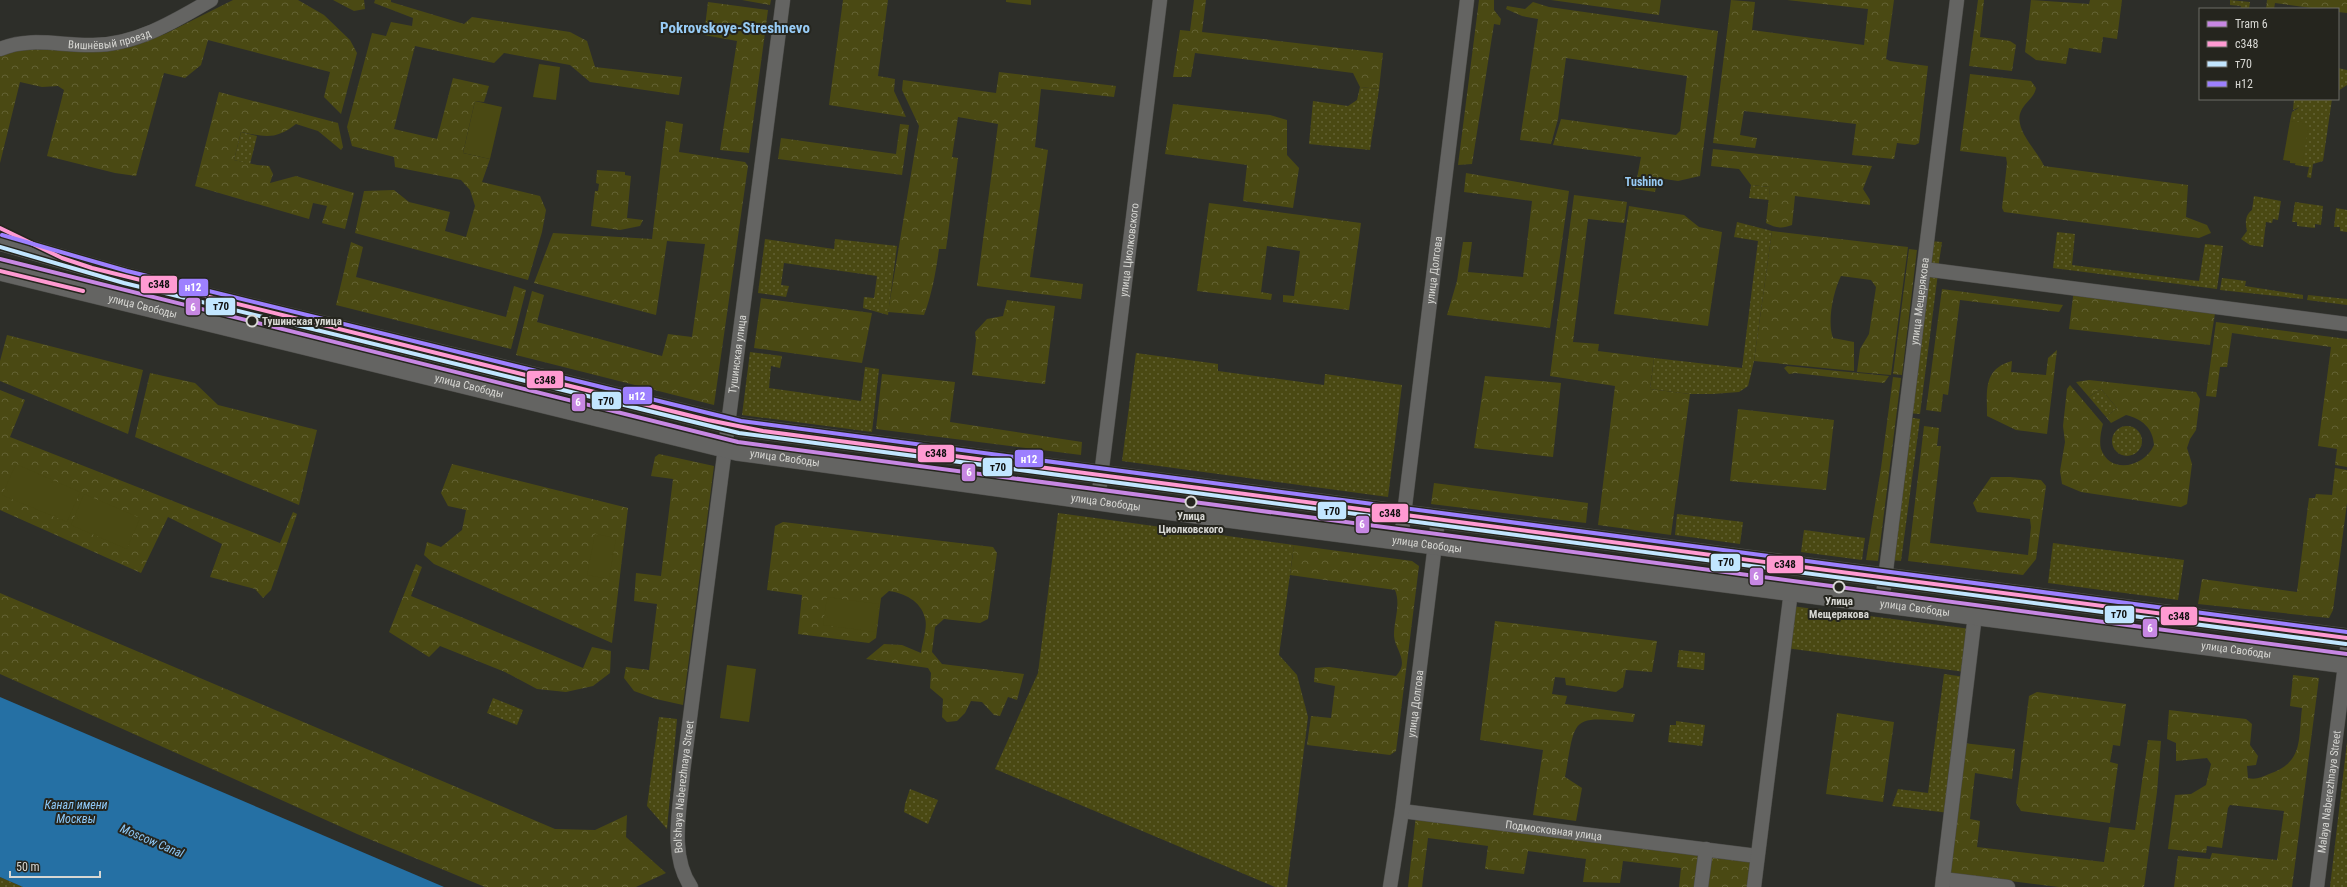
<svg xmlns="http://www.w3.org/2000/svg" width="2347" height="887" viewBox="0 0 2347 887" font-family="'Roboto Condensed',sans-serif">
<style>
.grass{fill:url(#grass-dots)}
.forest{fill:url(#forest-crowns)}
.garden{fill:#4a4913}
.water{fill:#2570a4}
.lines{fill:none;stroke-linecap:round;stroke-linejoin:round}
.minor-casing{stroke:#4c4c49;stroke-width:15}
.secondary-casing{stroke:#4c4c49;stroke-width:20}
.minor{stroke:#646462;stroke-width:14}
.secondary{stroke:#646462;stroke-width:19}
.bus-1-casing{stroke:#25251e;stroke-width:7}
.bus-2-casing{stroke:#25251e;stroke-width:7}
.bus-3-casing{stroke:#25251e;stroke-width:7}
.bus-1{stroke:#ff9ad2;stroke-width:4}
.bus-2{stroke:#c2e6ff;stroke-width:4}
.bus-3{stroke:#9d80ff;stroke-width:4}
.tram-1-casing{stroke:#25251e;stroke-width:7}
.tram-1{stroke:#c787e3;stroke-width:4}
.stop-dot{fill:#25251e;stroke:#d7d7d3;stroke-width:2}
.labels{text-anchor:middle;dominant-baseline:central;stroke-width:4;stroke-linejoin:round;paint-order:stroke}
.street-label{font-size:11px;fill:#d7d7d3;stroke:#25251e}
.stop-label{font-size:11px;font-weight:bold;fill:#d7d7d3;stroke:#25251e}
.neighbourhood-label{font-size:12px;font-weight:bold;fill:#98ccf6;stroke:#25251e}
.water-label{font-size:12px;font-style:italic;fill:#8fc9f7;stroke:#25251e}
.district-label{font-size:15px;font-weight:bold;fill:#98ccf6;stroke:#25251e}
.line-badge{stroke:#25251e;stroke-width:1.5}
.badge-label{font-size:11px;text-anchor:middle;font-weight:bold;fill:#fff}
.pale-badge-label{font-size:11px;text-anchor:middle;font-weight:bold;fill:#111}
</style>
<defs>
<pattern id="grass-dots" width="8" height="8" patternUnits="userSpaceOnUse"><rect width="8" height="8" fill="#4a4913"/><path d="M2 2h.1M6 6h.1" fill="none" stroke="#636234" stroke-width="1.8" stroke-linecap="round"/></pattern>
<pattern id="forest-crowns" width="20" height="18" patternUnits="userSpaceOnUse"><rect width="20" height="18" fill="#4a4913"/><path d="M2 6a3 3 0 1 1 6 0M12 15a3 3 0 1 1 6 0" fill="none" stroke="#636234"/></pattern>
</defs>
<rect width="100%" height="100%" fill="#2d2e29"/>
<!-- grass -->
<path class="grass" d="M2230,0l20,2 -1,7h-9l1,-3 -11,-1z
M2338,68l9,2v15l-9,6z
M1360,87l19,2 -9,61 -61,-6 4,-43 35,5 9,-6z
M2294,99h38l-9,62 -10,3 -2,14 -4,-1 2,-10 -14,-2 1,-3 6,2 -5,-41 -7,-2 2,-9 8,-5 -7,3z
M241,132l16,4 -7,28 -16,-4z
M1751,185l19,2 -1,13 -20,-2z
M2254,196l27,5 -3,19 -5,-1 -1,4 -6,-1 -3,25 -13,-2 -9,-6 6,-8c-2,-8 -2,-16 5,-21z
M2295,202l28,4 -2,19 -6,-1v4l-18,-2v-4h-5z
M2336,208l11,2v22l-7,-1v-4h-6z
M1737,222l35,9 -18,130 -6,25 -9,6 -26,2h-23l-40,-5 4,-31 88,10 16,-127 -24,-4z
M2057,232l18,2 -3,31 127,16 6,-37 18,2 -6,43 -164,-21z
M765,239l69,10 1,-10 62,7 -9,69 -25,-7 1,-11 10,1 3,-22 -93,-13 -3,22 8,1 -3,11 -28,-4z
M1929,241l13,1 -4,27 -12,-2z
M1925,271l13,2 -18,141 -13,-1z
M2222,278l24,3 -1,5 58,9v4l-83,-9z
M2308,295l39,4v6l-40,-5z
M750,352l32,4 -2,12 -9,-2 -2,22 92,13 4,-34 14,2 -7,63 -130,-17z
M1136,353l82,11v7l106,14 1,-11 77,11 -14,112 -266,-36z
M2101,389l16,19 -11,9 -17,-20z
M1907,417l13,2 -19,142 -12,-1z
M2112 441a15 15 0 1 1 30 0a15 15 0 1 1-30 0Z
M1058,513l236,32 -15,110 18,20 11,42 -21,170h-12l-280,-118 43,-96z
M1677,514l66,8 -3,22 -65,-9z
M1804,530l61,8 -3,22 -61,-8z
M2053,543l131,17 -6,40 -130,-17z
M1791,606l180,23 -6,43 -179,-24z
M1679,650l26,3 -1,17 -27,-3z
M1944,674l21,3 -16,136 -57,-7 6,-17 30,4z
M493,698l30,12 -6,15 -30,-12z
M659,717l18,2 -10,110 -20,-23z
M1676,721l29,4 -3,21 -34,-4 2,-17h6z
M2347,742v145h-17z
M910,789l28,11 -10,24 -24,-12 1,-8z
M0,877l23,10h-23z"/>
<!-- forest -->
<path class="forest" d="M233,0h65l26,15 26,25 7,13 -16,61 -17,-17 6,-25 -122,-32 -7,25 -16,13 -21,-5 -28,103 -21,-3 -68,-17 17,-66 -6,-4 -16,1 -22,-5 -20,81v-108l22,-6 89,1 16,-2 38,-14z
M333,0h31l1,9 -11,2z
M375,0h16v2l73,22 8,-7 98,15 17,9 8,26 87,10 -3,18 -89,-13 -20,-17 -66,-12 -10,10 -79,-17 -21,83 43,10 16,-61 36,8 -5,16 -9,-1 -12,52 27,6 -8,23 58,14 6,14 -4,22 -14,48 -173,-47 9,-42 30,-1 15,12 41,10 -5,19 21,6 9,-31 -5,-16 -9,-10 -66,-13 -1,-10 -42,-11 -5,-19 25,-94 14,3 5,-14 21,4 1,-8 -39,-15z
M742,0h29l-1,5z
M843,0h45l-10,76 17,3 -1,12 12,26 -77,-12z
M1194,0h12l-4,32 181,21 -4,36 -19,-2 -7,-14 -158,-20 -4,24h-18l7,-47 10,1z
M1479,0h15v10l7,9 -1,6 -6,-1 -22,140 -14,1z
M1551,0h110l-2,15z
M1731,0l24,2 -3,28 112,15 4,-36 -81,-9h107l-8,59 4,2 38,5 -9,77 -4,2 -18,-2 -3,16 -42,-4 4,-31 -112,-13 -4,24 17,3 -2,10 -42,-5z
M1978,0h6l-4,37 30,4 6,4 -4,26 -43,-5z
M2031,0l58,4 1,-4h32l-5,39 -14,-2 -2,16 -32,-5 -3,16 -30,-4 -11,-8z
M2267,0h80v13l-9,-1v-3h-20l-43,-6 -1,6h-8z
M708,2l60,8 -19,143 -29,-3 17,-109 -33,-6z
M1533,2l16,5 169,24 -18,145 -22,5 -20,-3 -3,14 -20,-3 6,-32 -88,-12 8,-26 115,16 4,-4 7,-55 -121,-18 -8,61 -7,25 -31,-4 18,-121 -16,-3 -16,-7 1,-3 18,3z
M999,72l117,14 -2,11 -73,-8 -6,58 13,3 -18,127 53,7 -2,15 -104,-13 21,-162 -40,-7 -6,40 6,1 -12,91h-7c-3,22 -7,45 -15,66l-36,-3 31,-186 -17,-36 1,-10 93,13z
M1970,74l61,7 5,7c-2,10 -11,14 -15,23 -8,18 16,39 23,55l144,19 -2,32 21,8 4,8 -12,5 -195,-26 -2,-4 5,-45 -1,-6 -46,-6z
M219,92l119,31 5,24 -2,3 -23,-19 -22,-7c-20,16 -31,13 -55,8l-7,28 23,5 12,1 4,8 -3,9 26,-7 58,17 -9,36 -23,-6 5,-17 -14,-3 -4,16 -114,-33z
M1173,104l97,11 17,5v35l12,13 -6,40 -50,-7 4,-36 -82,-11z
M666,121l17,3 -4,28 66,10 3,4 -34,239 -198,-50 16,-64 12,4 -7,27 125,34 6,-22 24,3 13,-93 -38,-3 -11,74 -122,-32 19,-50 99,6z
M900,124l9,1 -7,50 -124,-16 3,-21 115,16z
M1713,149l159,17 -9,23 7,11v5l-75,-9 -3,29c-10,4 -16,3 -26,-2l4,-36 -19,-2 -12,-16 -28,-3z
M597,170l28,2v3l6,1 -4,42 16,2 -3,6 -20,4 -29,-4 4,-35h3l1,-7 -3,-1z
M1466,173l103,18 -19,137 -103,-13 10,-34 6,-39h9l-4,30 55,5 9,-76 -68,-9z
M1574,195l53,7 -3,21 -36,-4 -15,123 26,2 -1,7 56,7 -4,31 40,5 -19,141 -73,-10 17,-139 -65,-10z
M1209,203l152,20 -12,87 -66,-8v-7l11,1 6,-45 -33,-5 -6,46 11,2 -1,6 -74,-9z
M1629,206l55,9 15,12 23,5 -14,94 -94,-12z
M1772,231l136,16 -17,128 -34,-3 3,-23 9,-15 7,-47 -5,-7 -30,-4c-8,16 -14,46 -8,62l21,4v29l-100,-10z
M351,242l12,5 -7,30 150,40 8,-31 12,4 -15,59 -175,-44z
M1909,249l8,1 -15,125 -9,-1z
M1942,289l121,16 -4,7 -99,-12 -12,95 -5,-1 -2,18 -15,-2z
M2074,289l142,18 -6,38 -141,-16z
M761,298l111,15 -10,50 -108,-15z
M1007,300l48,6 -10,78 -73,-9 4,-35 -1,-8 12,-13 16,-3z
M2216,322l131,17v128l-12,-2 2,-16 -19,-3 13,-99 -99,-14 -5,34h-7l-4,30 -10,-1z
M7,335l136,35 -15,64 -128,-53v-20z
M2057,350l-10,84 -31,-4 -29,-14c0,-26 -4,-47 25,-55l-1,11 35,3 2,-17z
M1787,366l102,10 -5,7 -89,-10 -6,1 -5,-6z
M150,373l45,10 23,22 99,25 -18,75 -164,-68z
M882,374l73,8 -5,40 132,20 -1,13 -205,-26z
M1485,376l76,7 -8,74 -79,-9z
M1893,377l8,1 -23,183 -12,-1 15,-92z
M2089,380l107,12 4,7 -1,8 -3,23 -6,9 -3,9 5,16 -5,40 -6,3 -100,-15 -19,-8 -2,-13 5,-29 -2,-16 4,-37 3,-4 33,39c-2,7 -4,18 -2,25 9,26 44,18 53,-4 -1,-17 -12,-26 -28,-30l-15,8 -5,-6 11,-9 -16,-19 -12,8 -13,-15z
M0,390l25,10 -15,37 270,106 13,-31 4,2 -26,76 -8,8 -8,-9 -45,-12 12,-33 -54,-27 -27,56 -141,-63z
M1738,409l96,11 -8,70 -96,-9z
M1924,426l15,2 -2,18h4l-11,97 98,12 3,-28 -1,-8 -53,-7 -4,-9 18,-26h19l31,3 5,6 -10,73 -13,16 -115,-14z
M659,454l55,12 -31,239 -27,-6 -22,-8 -10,-13 2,-11 23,3 8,-66 -23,-3 2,-28 25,3 12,-97 -22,-3 4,-19z
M452,464l176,44 -16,135 -178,-79 -10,-9 3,-13 14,5 21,-17 4,-20 -18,-4 -7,-13z
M2335,468l12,2v33l-14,107 -4,8 -131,-14 4,-25 95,13 12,-94h6l1,-4 16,1z
M1434,483l154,20 -2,20 -155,-19z
M783,522l210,25 4,6 -9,66 -8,4 -36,-4 -9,8 -3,25 10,12 82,10 -7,26 -9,-3 -8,19 -6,-1 -12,-13 -11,-1 -6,12 -8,8 -10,1 -5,-5 1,-18 -13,-11 1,-15 -3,-5 -62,-9 18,-15 18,1 19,8c1,-10 7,-26 4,-35 -4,-17 -21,-25 -36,-27l-8,7 -5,40 -7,5 -71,-9 4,-39 -35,-5 8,-64z
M1294,545l118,16 7,5 -23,185 -6,4 -83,-10 4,-29 20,2 4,-32 -21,-4 1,-14 14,-1 67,9c14,-15 -1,-26 -2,-40 0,-17 7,-31 1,-46l-105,-15z
M416,564l6,3 -11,29 172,72 9,-21 19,4 -1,22 -17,13 -27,6 -29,-3 -32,-17 -65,-26 -11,11 -40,-25z
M0,593l555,236 40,1 32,-15 -1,22 40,36 -30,14h-151l-128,-53 -357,-160z
M1495,621l162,20 -5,31 -26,-2 -3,17 -7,5 -50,-7 -1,-7 -10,-1 -3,17 15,2 -2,8 70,10 -2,8c-63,-6 -57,-6 -68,55l17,11 -6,33 -43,-6 10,-65 -63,-10z
M2293,675l26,3 -27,209h-118l4,-31 32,3 2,-6 65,7 7,-49 -54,-6 -2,3 -6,40 -15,-2 -1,7 -38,-4 7,-54 16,-1 15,-9 5,-21 -4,-6 -31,3v-18l-9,-4 2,-29 77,9 6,5 -2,21 8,11 -2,9 -9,1 1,12c8,2 14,-1 21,-4 35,-12 29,-34 33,-66l-12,-2z
M2037,692l89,12 -6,42 -7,-1 -3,17 8,2 -8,59 -89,-12 -5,-8 13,-107z
M1837,713l57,9 -11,80 -57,-8z
M2148,740l13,1 -4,51 -13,95h-85l-112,-14 16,-130 52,6 -3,30 -37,-6 -5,46 10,2 -3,26 127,15 5,-35 26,3z
M1416,815l287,37 -5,35h-19l2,-19 -58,-7 -3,22 -37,-1 3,-23 -58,-8 -4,23 -39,-5 3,-23 -60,-8 -6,49h-14z
M1709,853l45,5 -3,29h-47z"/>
<!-- garden -->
<path class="garden" d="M1006,0h25v5l-25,-3z
M539,64l21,3 -4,33 -23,-3z
M475,101l27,6 -12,52 -27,-6z
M2290,121l12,1v1l7,2 -7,39 -12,-1v-2l-7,-1z
M16,464l64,28 -13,30 -65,-27z
M84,494l56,24 -13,31 -56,-24z
M595,534l21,4 -7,41 -22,-4z
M827,597l52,7 -3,28 -53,-7z
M727,665l29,4 -7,53 -29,-4z"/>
<!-- water -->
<path class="water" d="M0,697l444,190h-421l-23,-10z"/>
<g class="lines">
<defs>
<g id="minor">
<path id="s1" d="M0,49c30,-13 62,-3 93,-4 43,0 82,-24 118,-45"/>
<path d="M1924,269l423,55"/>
<path id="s2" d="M1098,500l62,-500"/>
<path id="s3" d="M1401,539l66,-539"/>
<path id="s4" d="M1882,603l75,-603"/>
<path id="s5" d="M1402,811l355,45"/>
<path d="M1943,879l65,8"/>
<path id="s6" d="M691,887c-22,-32 -11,-78 -8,-115l100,-772"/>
<path id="s7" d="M1390,887l12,-76 36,-291"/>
<path d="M1701,887l5,-38"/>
<path d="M1754,887l37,-296"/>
<path d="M1942,887l33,-272"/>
<path id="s8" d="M2317,887l30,-238"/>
</g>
<g id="secondary">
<path d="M0,241l125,36 615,150 1607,211"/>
<path id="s9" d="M0,271l737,180 383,53 1227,160"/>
</g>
</defs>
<!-- minor casing -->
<use href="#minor" class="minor-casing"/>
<!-- secondary casing -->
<use href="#secondary" class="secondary-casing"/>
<!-- minor -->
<use href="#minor" class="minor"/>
<!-- secondary -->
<use href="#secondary" class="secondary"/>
<defs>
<path id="bus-1" d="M0,228l62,30 30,10 616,152 55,11 1584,207
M0,271l83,20"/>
<path id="bus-2" d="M0,247l124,36 615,150 1607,211"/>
<path id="bus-3" d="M2,235l125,36 614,150 1606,211"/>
</defs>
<!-- bus-1 casing -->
<use href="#bus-1" class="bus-1-casing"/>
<!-- bus-2 casing -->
<use href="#bus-2" class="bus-2-casing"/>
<!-- bus-3 casing -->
<use href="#bus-3" class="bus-3-casing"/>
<!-- bus-1 -->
<use href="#bus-1" class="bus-1"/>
<!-- bus-2 -->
<use href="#bus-2" class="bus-2"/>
<!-- bus-3 -->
<use href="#bus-3" class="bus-3"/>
<defs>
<path id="tram-1" d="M0,259l738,183 1609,212"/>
</defs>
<!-- tram-1 casing -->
<use href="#tram-1" class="tram-1-casing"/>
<!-- tram-1 -->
<use href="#tram-1" class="tram-1"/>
</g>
<!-- markers -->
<g class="stop-dot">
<circle cx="252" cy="321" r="5.5"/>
<circle cx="1191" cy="502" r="5.5"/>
<circle cx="1839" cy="587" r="5.5"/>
</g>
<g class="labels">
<!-- street labels -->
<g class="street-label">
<text stroke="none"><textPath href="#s1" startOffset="111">Вишнёвый проезд</textPath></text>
<text stroke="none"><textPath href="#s2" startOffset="252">улица Циолковского</textPath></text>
<text stroke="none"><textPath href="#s3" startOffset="271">улица Долгова</textPath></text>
<text stroke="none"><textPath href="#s4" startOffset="304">улица Мещерякова</textPath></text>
<text stroke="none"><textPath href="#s9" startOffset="147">улица Свободы</textPath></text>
<text stroke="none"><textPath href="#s6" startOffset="539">Тушинская улица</textPath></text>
<text stroke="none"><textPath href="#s9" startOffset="483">улица Свободы</textPath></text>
<text stroke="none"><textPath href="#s9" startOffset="807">улица Свободы</textPath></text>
<text stroke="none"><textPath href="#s9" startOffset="1131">улица Свободы</textPath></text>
<text stroke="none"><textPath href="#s9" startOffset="1455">улица Свободы</textPath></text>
<text stroke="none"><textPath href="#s9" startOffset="1947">улица Свободы</textPath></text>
<text stroke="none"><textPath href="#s9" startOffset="2271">улица Свободы</textPath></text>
<text stroke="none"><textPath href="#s7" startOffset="185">улица Долгова</textPath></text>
<text stroke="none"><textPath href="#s6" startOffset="103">Bol'shaya Naberezhnaya Street</textPath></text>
<text stroke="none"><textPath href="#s8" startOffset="96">Malaya Naberezhnaya Street</textPath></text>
<text stroke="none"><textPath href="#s5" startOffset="153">Подмосковная улица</textPath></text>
</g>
<!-- stop labels -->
<g class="stop-label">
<text x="262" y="321" text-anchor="start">Тушинская улица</text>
<text x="1191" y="516">Улица<tspan x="1191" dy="13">Циолковского</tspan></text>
<text x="1839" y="601">Улица<tspan x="1839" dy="13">Мещерякова</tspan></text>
</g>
<!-- neighbourhood labels -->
<g class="neighbourhood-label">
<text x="1644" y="182">Tushino</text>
</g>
<!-- water labels -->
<g class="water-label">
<text x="76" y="805">Канал имени<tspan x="76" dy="14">Москвы</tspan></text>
<text transform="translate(152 841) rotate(23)">Moscow Canal</text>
</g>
<!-- district labels -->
<g class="district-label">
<text x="735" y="28">Pokrovskoye-Streshnevo</text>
</g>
</g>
<g class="line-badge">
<rect x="140" y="275" width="38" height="19" rx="4" fill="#ff9ad2"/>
<rect x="178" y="278" width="31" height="19" rx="4" fill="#9d80ff"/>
<rect x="205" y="297" width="31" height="19" rx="4" fill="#c2e6ff"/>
<rect x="185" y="297" width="16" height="19" rx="4" fill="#c787e3"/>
<rect x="526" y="370" width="38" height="19" rx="4" fill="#ff9ad2"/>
<rect x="622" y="386" width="31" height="19" rx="4" fill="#9d80ff"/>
<rect x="591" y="391" width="31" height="19" rx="4" fill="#c2e6ff"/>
<rect x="571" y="393" width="15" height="19" rx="4" fill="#c787e3"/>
<rect x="917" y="444" width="38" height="19" rx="4" fill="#ff9ad2"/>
<rect x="1014" y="449" width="30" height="19" rx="4" fill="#9d80ff"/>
<rect x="982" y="457" width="31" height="20" rx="4" fill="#c2e6ff"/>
<rect x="961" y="463" width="15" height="19" rx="4" fill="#c787e3"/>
<rect x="1317" y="501" width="30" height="19" rx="4" fill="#c2e6ff"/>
<rect x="1371" y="503" width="38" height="20" rx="4" fill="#ff9ad2"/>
<rect x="1355" y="515" width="15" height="19" rx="4" fill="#c787e3"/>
<rect x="1710" y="553" width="31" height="19" rx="4" fill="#c2e6ff"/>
<rect x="1766" y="555" width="38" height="19" rx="4" fill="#ff9ad2"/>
<rect x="1749" y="567" width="15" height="19" rx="4" fill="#c787e3"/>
<rect x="2104" y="605" width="31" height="19" rx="4" fill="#c2e6ff"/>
<rect x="2160" y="606" width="38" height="20" rx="4" fill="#ff9ad2"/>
<rect x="2142" y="618" width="16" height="20" rx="4" fill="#c787e3"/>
</g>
<g class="badge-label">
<text x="193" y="291">н12</text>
<text x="193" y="311">6</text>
<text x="637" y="400">н12</text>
<text x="578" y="406">6</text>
<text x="1029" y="463">н12</text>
<text x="969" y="476">6</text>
<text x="1362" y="528">6</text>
<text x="1756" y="580">6</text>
<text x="2150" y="632">6</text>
</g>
<g class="pale-badge-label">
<text x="159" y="288">с348</text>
<text x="221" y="310">т70</text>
<text x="545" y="384">с348</text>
<text x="606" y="405">т70</text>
<text x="936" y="457">с348</text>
<text x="998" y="471">т70</text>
<text x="1332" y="515">т70</text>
<text x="1390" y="517">с348</text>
<text x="1726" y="566">т70</text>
<text x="1785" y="568">с348</text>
<text x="2119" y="618">т70</text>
<text x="2179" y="620">с348</text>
</g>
<!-- legend -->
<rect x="2199" y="8" width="140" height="92" fill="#25251e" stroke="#6c6c66"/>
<rect x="2207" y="21" width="20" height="6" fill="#c787e3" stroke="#6c6c66"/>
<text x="2235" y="28" font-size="12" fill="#d7d7d3">Tram 6</text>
<rect x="2207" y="41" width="20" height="6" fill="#ff9ad2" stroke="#6c6c66"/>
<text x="2235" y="48" font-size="12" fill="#d7d7d3">с348</text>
<rect x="2207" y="61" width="20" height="6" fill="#c2e6ff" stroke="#6c6c66"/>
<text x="2235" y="68" font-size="12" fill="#d7d7d3">т70</text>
<rect x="2207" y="81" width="20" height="6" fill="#9d80ff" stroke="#6c6c66"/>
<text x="2235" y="88" font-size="12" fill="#d7d7d3">н12</text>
<!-- scale -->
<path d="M10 871v6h90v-6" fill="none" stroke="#d7d7d3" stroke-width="2"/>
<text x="16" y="871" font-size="12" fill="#d7d7d3" stroke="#25251e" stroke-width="3" paint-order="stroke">50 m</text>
</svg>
